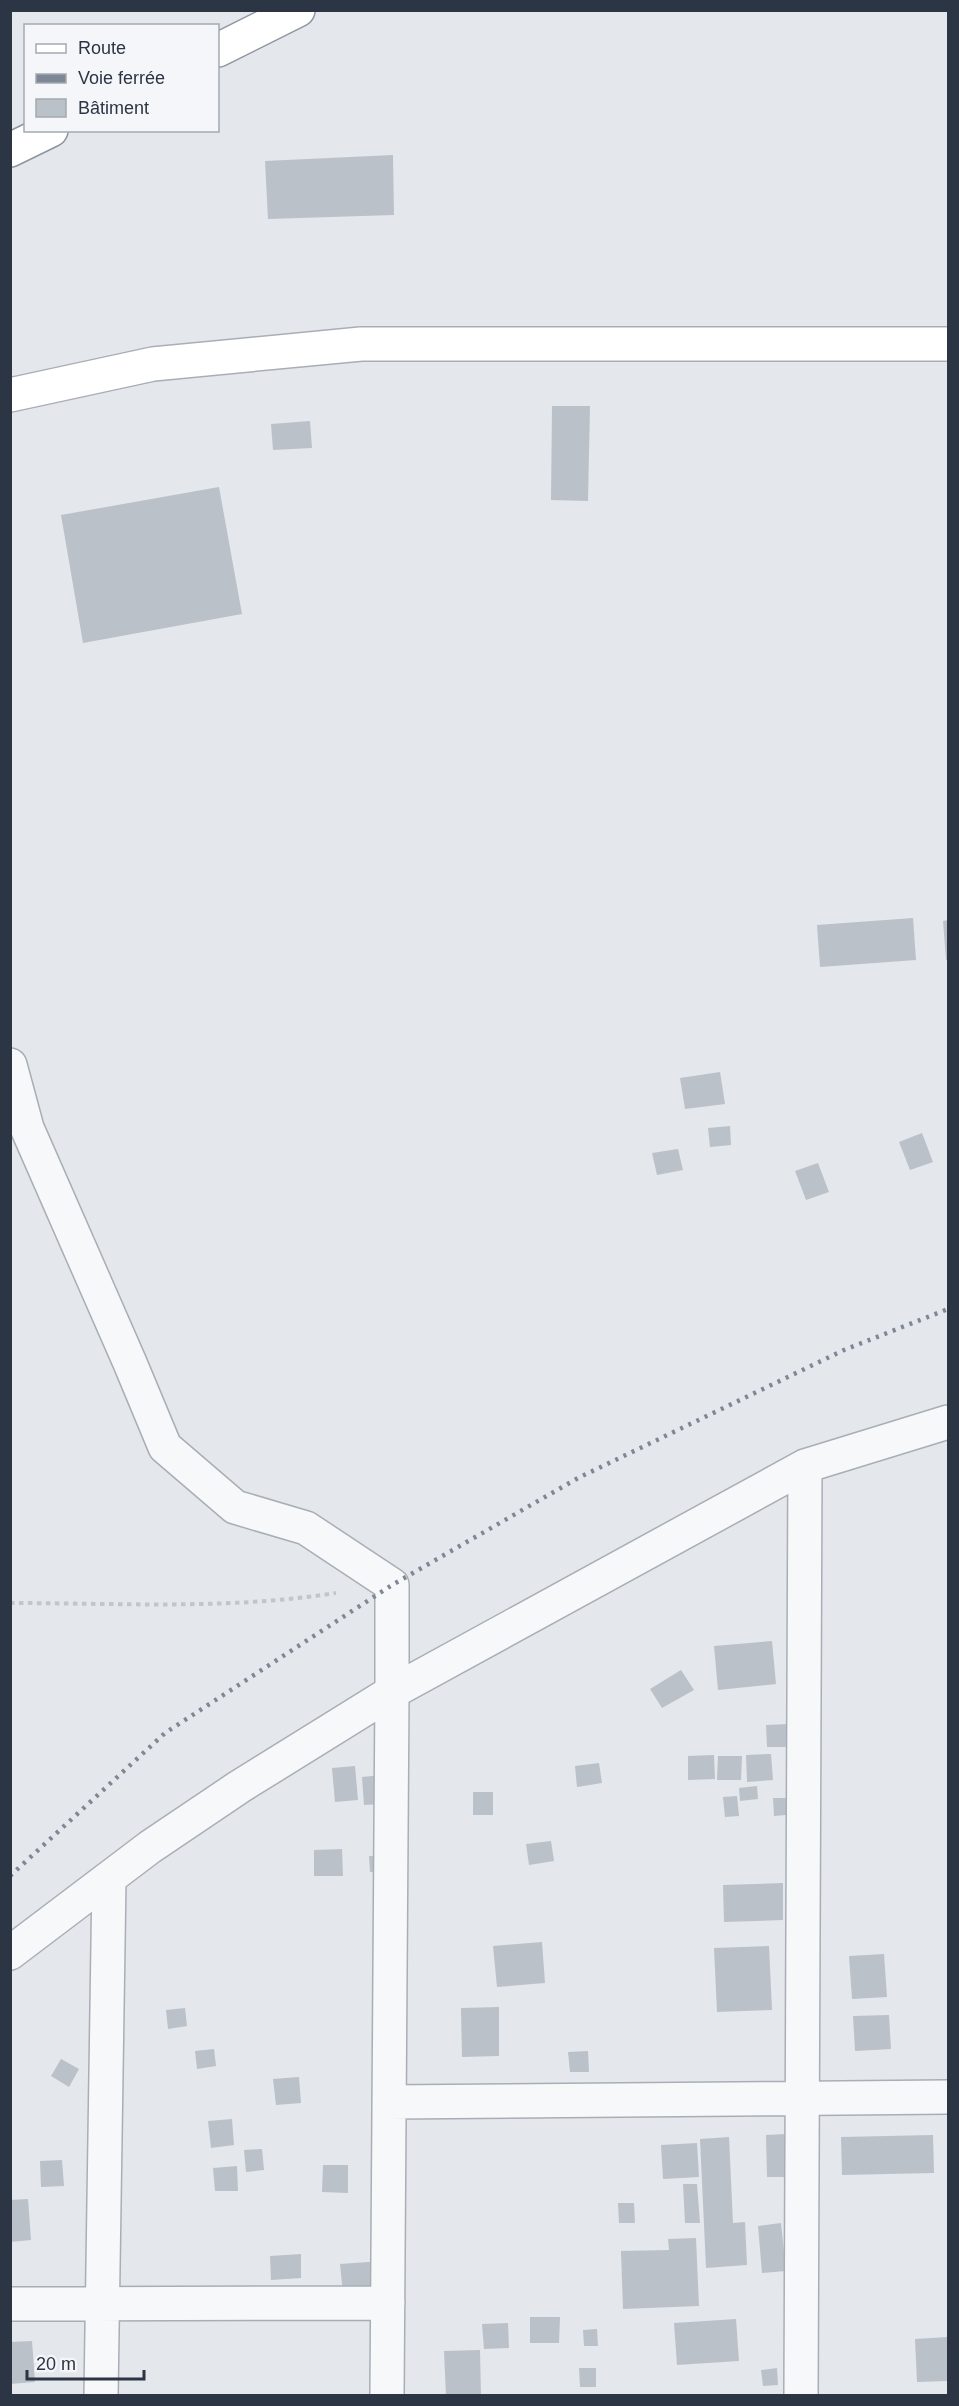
<svg xmlns="http://www.w3.org/2000/svg" width="959" height="2406" viewBox="0 0 959 2406" font-family="Arial,sans-serif">
<style>
.building{fill:#bbc1c9}
.lines{fill:none;stroke-linecap:round;stroke-linejoin:round}
.street-casing{stroke:#a9aeb6;stroke-width:36}
.secondary-casing{stroke:#a9aeb6;stroke-width:36}
.highway-casing{stroke:#8c95a2;stroke-width:36}
.path{stroke:#c2c5cb;stroke-width:4;stroke-dasharray:4.5 4.5;stroke-linecap:butt}
.street{stroke:#f7f8fa;stroke-width:33}
.secondary{stroke:#fff;stroke-width:33}
.highway{stroke:#fff;stroke-width:33}
.rail{stroke:#7e8795;stroke-width:4.5;stroke-dasharray:3 6;stroke-linecap:butt}
</style>
<rect width="100%" height="100%" fill="#e4e7ec"/>
<!-- building -->
<path class="building" d="M393,155l1,60 -126,4 -3,-58z
M552,406h38l-2,95 -37,-1z
M310,421l2,27 -39,2 -2,-26z
M219,487l23,127 -159,29 -22,-128z
M913,918l3,42 -96,7 -3,-42z
M948,920v40h-2l-3,-39z
M720,1072l5,32 -40,5 -5,-31z
M730,1126l1,19 -21,2 -2,-19z
M922,1133l11,29 -23,8 -11,-28z
M678,1149l5,21 -26,5 -5,-22z
M818,1163l11,29 -23,8 -11,-29z
M772,1641l4,43 -58,6 -4,-44z
M681,1670l13,20 -32,18 -12,-19z
M789,1724v23h-22l-1,-22z
M771,1754l2,26 -26,2 -1,-27z
M714,1755l1,24 -27,1v-24z
M718,1756h24l-1,24h-24z
M599,1763l3,20 -25,4 -2,-21z
M355,1766l3,34 -23,2 -3,-34z
M382,1775l2,29 -20,1 -2,-28z
M757,1786l1,13 -18,2 -1,-13z
M473,1792h20v23h-20z
M737,1796l2,20 -14,1 -2,-20z
M773,1798h13v17l-12,1z
M551,1841l3,20 -25,4 -3,-21z
M342,1849l1,27h-29v-26z
M369,1856h14l1,15 -14,1z
M783,1883v37l-59,2 -1,-37z
M542,1942l3,41 -48,4 -4,-41z
M769,1946l3,64 -55,2 -3,-64z
M884,1954l3,43 -35,2 -3,-43z
M499,2007v49l-37,1 -1,-49z
M185,2008l2,18 -19,3 -2,-19z
M889,2015l2,34 -36,2 -2,-35z
M214,2049l2,17 -19,3 -2,-18z
M588,2051l1,21h-19l-2,-20z
M61,2059l18,10 -10,18 -18,-11z
M299,2077l2,26 -25,2 -3,-26z
M232,2119l2,26 -23,3 -3,-27z
M786,2134l1,43h-20l-1,-42z
M933,2135l1,38 -92,2 -1,-38z
M729,2137l4,86 12,-1 2,43 -41,3 -6,-129z
M697,2143l2,34 -36,2 -2,-34z
M262,2149l2,21 -18,2 -2,-22z
M62,2160l2,26 -23,1 -1,-26z
M323,2165h25v28l-26,-1z
M237,2166l1,25h-23l-2,-23z
M683,2184h14l3,39h-15z
M28,2199l3,41 -21,2v-42z
M618,2203h16l1,20h-16z
M781,2223l5,48 -24,2 -4,-47z
M696,2238l3,68 -76,3 -2,-58 48,-1 -1,-11z
M301,2254v24l-30,2 -1,-24z
M383,2261l2,30 -42,3 -3,-30z
M530,2317h30l-1,26h-29z
M736,2319l3,42 -62,4 -3,-42z
M508,2323l1,25 -25,1 -2,-25z
M597,2329l1,17h-14l-1,-16z
M948,2337v44l-31,1 -2,-43z
M32,2341l3,41 -25,2v-42z
M480,2350l1,46h-35l-2,-45z
M579,2368h17v19h-16z
M777,2368l1,17 -15,1 -2,-16z"/>
<g class="lines">
<defs>
<path id="street" d="M10,1065l17,63 103,235 35,84 70,60 71,21 86,57v107l413,-226 143,-44
M10,1953l140,-106 89,-60 153,-95
M389,2102l559,-5
M10,2304l378,-1
M101,2396l8,-517
M387,2396l5,-704
M801,2396l4,-930"/>
<path id="secondary" d="M10,395l143,-31 208,-20h587"/>
<path id="highway" d="M218,50l80,-40
M10,150l41,-20"/>
</defs>
<!-- street casing -->
<use href="#street" class="street-casing"/>
<!-- secondary casing -->
<use href="#secondary" class="secondary-casing"/>
<!-- highway casing -->
<use href="#highway" class="highway-casing"/>
<!-- path -->
<path class="path" d="M10,1603c108,0 219,7 326,-10"/>
<!-- street -->
<use href="#street" class="street"/>
<!-- secondary -->
<use href="#secondary" class="secondary"/>
<!-- highway -->
<use href="#highway" class="highway"/>
<!-- rail -->
<path class="rail" d="M10,1876l155,-143 227,-148 186,-107 266,-128 104,-41"/>
</g>
<!-- border -->
<rect width="959" height="2406" fill="none" stroke="#2c3544" stroke-width="24"/>
<!-- legend -->
<rect x="24" y="24" width="195" height="108" fill="#f4f6f9" stroke="#a4a9b1" stroke-width="1.5"/>
<rect x="36" y="44" width="30" height="9" fill="#ffffff" stroke="#a4a9b1" stroke-width="1.5"/>
<text x="78" y="54" font-size="18" fill="#2c3544">Route</text>
<rect x="36" y="74" width="30" height="9" fill="#7e8795" stroke="#a4a9b1" stroke-width="1.5"/>
<text x="78" y="84" font-size="18" fill="#2c3544">Voie ferrée</text>
<rect x="36" y="99" width="30" height="18" fill="#bbc1c9" stroke="#a4a9b1" stroke-width="1.5"/>
<text x="78" y="114" font-size="18" fill="#2c3544">Bâtiment</text>
<!-- scale -->
<path d="M27 2370v9h117v-9" fill="none" stroke="#2c3544" stroke-width="3"/>
<text x="36" y="2370" font-size="18" fill="#2c3544" stroke="#f4f6f9" stroke-width="4.5" paint-order="stroke">20 m</text>
</svg>
